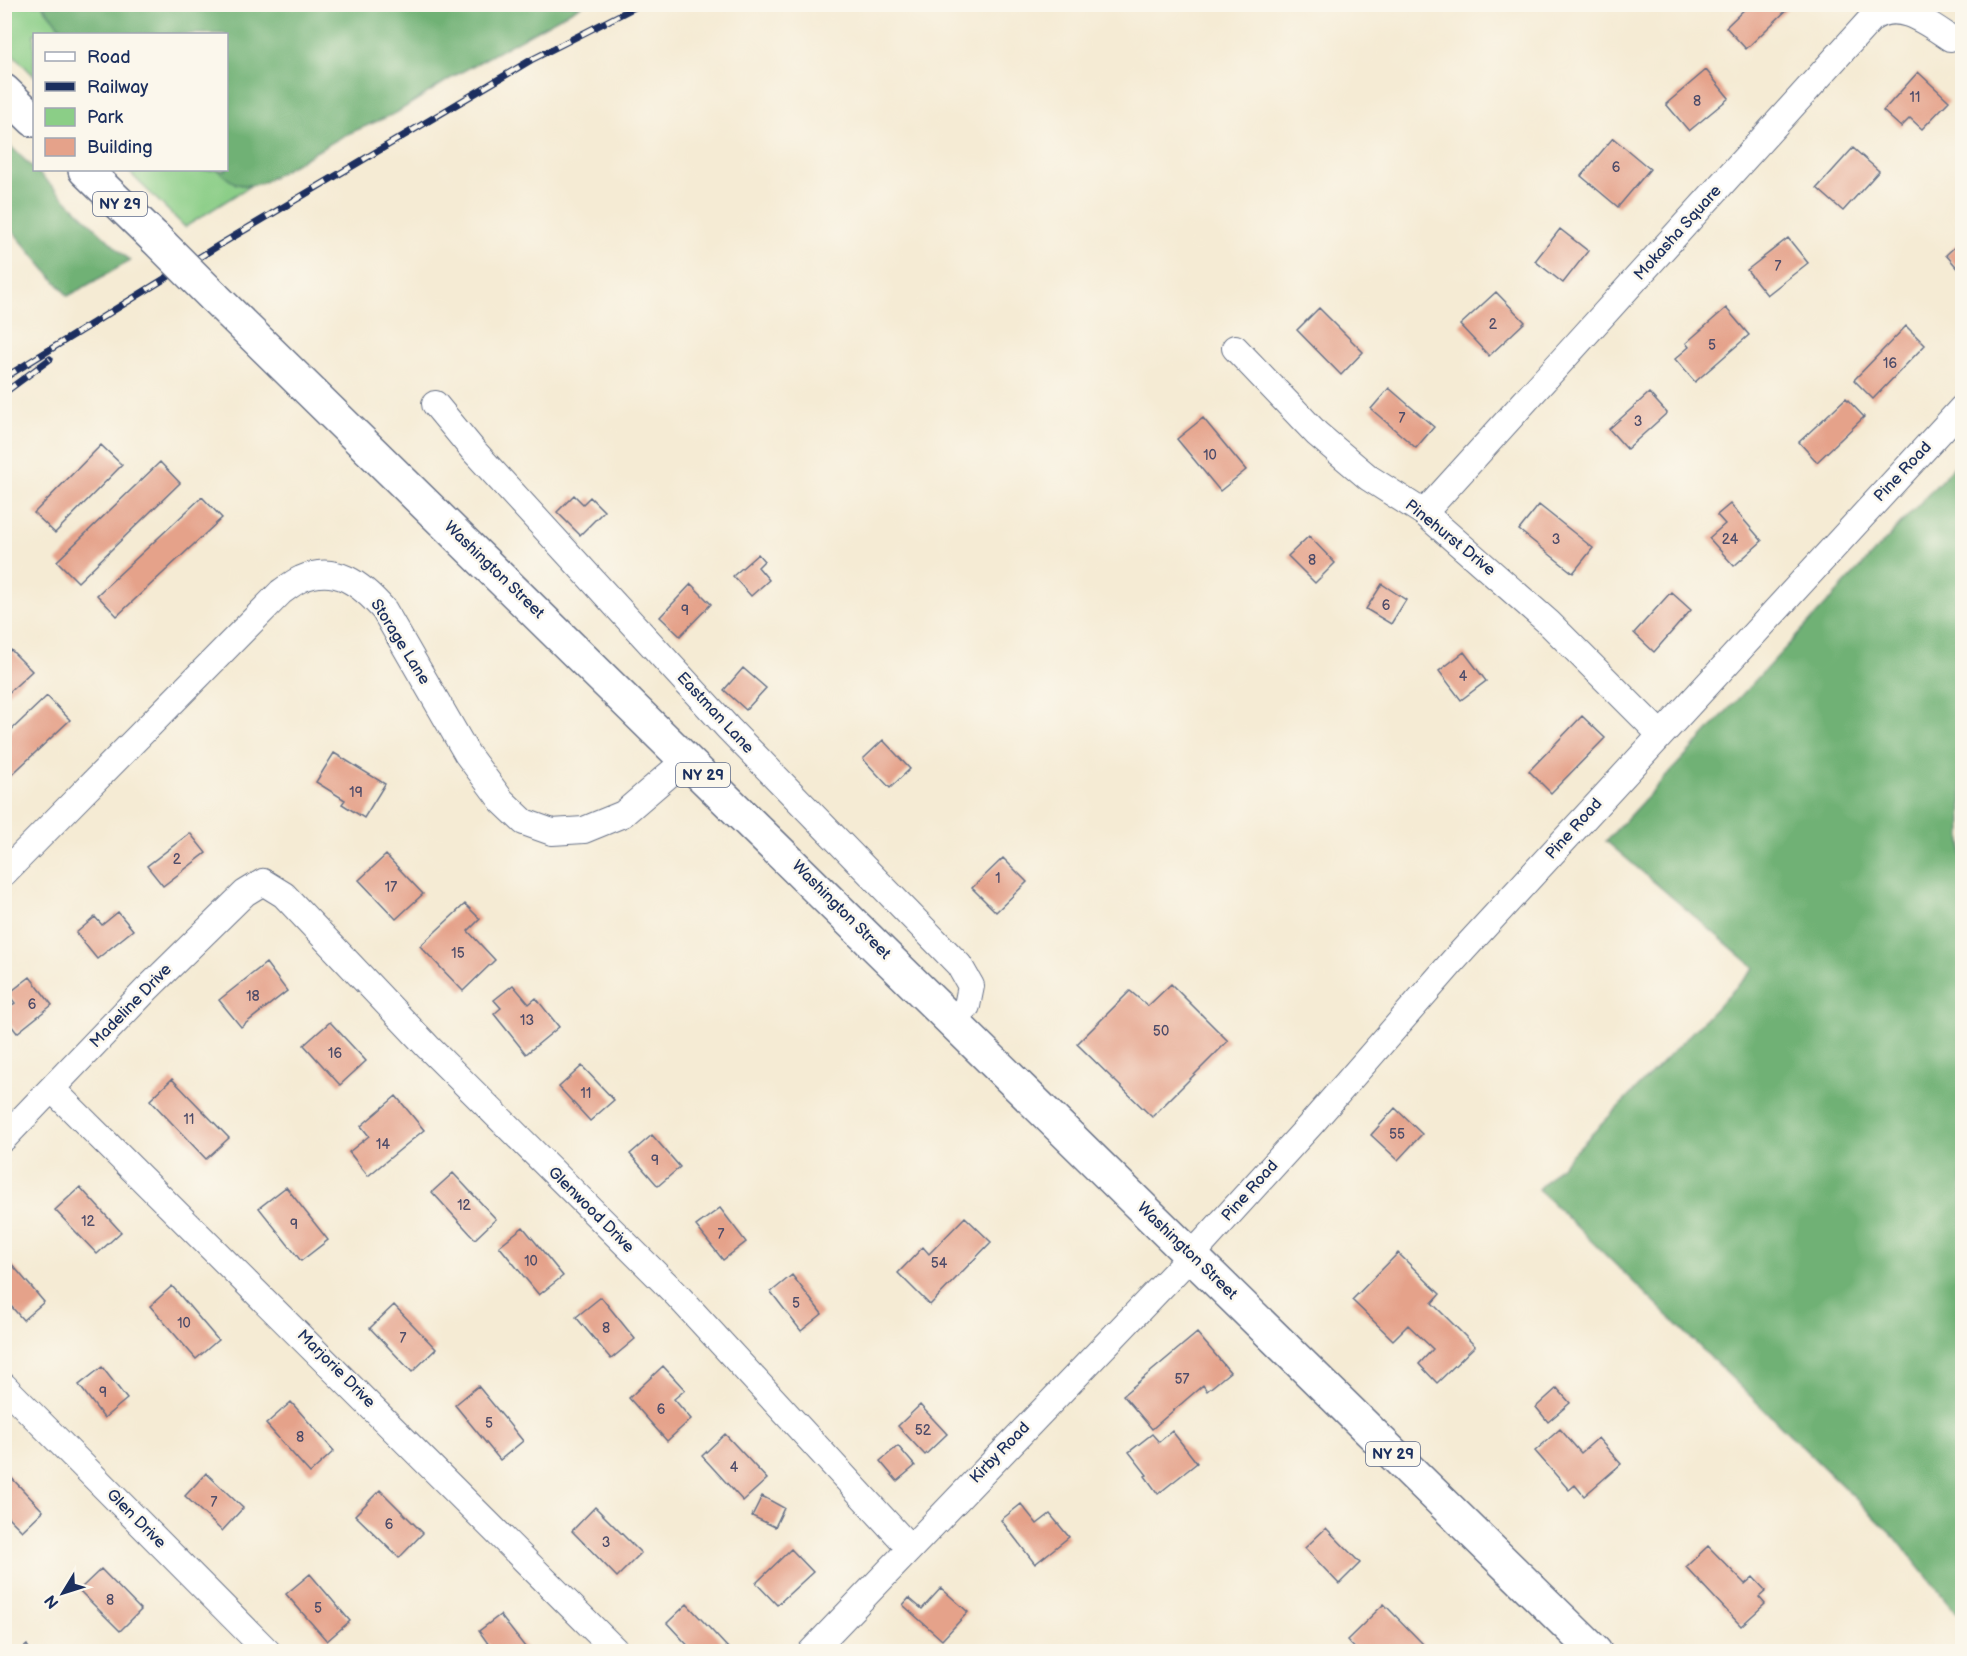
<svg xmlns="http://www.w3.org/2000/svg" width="1967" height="1656" viewBox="0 0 1967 1656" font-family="'Balsamiq Sans',sans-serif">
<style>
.green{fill:#8bce87;stroke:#537e72;stroke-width:1.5}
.forest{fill:#70b174;stroke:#467069;stroke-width:1.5}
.building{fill:#e5a28a}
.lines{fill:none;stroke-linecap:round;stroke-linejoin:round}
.minor-casing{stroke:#677187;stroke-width:28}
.trunk-casing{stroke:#677187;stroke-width:36}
.minor{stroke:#fff;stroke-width:26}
.trunk{stroke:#fff;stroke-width:33}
.rail-casing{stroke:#1b2f5e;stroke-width:7}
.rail{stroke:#fbf7ec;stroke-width:4.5;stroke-dasharray:14;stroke-linecap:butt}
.trunk-bridge-casing{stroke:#677187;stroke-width:36;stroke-linecap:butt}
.trunk-bridge{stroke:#fff;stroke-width:33}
.labels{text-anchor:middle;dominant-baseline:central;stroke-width:5;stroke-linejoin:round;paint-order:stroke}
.number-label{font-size:14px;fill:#4e4c69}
.shield{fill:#fbf7ec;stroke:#5e6b89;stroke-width:1.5}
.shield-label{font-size:15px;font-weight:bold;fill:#1b2f5e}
.street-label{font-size:16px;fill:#1b2f5e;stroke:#fbf7ec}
</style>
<rect width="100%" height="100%" fill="#fbf7ec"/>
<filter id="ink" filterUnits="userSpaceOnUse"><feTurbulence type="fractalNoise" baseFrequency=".0167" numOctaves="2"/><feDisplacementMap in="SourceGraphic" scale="12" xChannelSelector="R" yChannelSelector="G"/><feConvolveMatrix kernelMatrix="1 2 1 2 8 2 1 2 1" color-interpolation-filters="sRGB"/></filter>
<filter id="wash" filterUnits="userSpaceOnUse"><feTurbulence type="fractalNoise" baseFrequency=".008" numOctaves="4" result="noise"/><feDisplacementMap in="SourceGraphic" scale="24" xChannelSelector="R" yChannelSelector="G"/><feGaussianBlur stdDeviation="1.35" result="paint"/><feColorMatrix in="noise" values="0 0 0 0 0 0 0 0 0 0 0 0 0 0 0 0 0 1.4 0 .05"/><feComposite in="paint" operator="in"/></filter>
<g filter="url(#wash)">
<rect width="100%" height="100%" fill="#f5ebd4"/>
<!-- green -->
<path class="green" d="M4,5h38l24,29h-32v42l-29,-30z
M127,170h91l18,14 14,2 -65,41z"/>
<!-- forest -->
<path class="forest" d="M42,5h540l-126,70 -60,38 -53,23 -79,46c-21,7 -31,3 -46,-12h8v-136h-160z
M4,140l126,121 -62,35 -63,-74z
M1962,458v1162l-67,-83 -357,-348 217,-221 -149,-127z"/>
<g id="blocks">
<!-- building -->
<path class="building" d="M1750,4h43l-47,45 -20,-22z
M1706,70l23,28 -40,33 -23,-27z
M1918,72l31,29 -27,28 -12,-11 -9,9 -18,-16z
M1613,138l37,31 -32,38 -37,-31z
M1853,148l26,23 -36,40 -26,-23z
M1560,229l28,22 -25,32 -28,-22z
M1788,238l20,25 -41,32 -20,-25z
M1962,240v33l-16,-18z
M1496,292l29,30 -36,34 -29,-31z
M1319,308l44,44 -22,23 -44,-45z
M1726,308l23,27 -54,47 -20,-23 14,-12 -3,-4z
M1906,326l19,19 -52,54 -19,-19z
M1389,388l45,39 -18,21 -45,-39z
M1649,393l18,20 -40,36 -18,-20z
M1846,398l18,19 -47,45 -18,-20z
M1203,418l43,52 -26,21 -43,-52z
M101,445l21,20 -67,68 -21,-20z
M160,462l20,21 -102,99 -21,-21z
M574,495l9,9 7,-7 14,14 -24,24 -23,-23z
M202,497l20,21 -105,98 -20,-21z
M1730,504l32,37 -28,25 -25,-28 16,-14 -8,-9z
M1539,505l54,43 -20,25 -54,-43z
M1309,536l26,27 -20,20 -27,-27z
M758,554l6,7 -6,6 11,13 -18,16 -18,-20z
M691,584l20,20 -31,32 -20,-19z
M1382,584l24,16 -15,24 -25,-15z
M1671,592l20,18 -37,42 -20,-19z
M11,650l21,21 -28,26v-41z
M1464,652l22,29 -25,19 -22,-29z
M743,668l23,20 -20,22 -22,-20z
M47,696l23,24 -66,62v-45z
M1582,716l23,22 -54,55 -22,-22z
M883,740l27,29 -20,19 -27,-29z
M334,753l51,31 -21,34 -22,-14 3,-4 -29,-18z
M190,833l16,20 -43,33 -16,-20z
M386,855l37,39 -27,25 -37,-39z
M1003,858l24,24 -31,30 -24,-24z
M465,904l15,15 -12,12 27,29 -32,31 -43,-45z
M118,912l15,18 -36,29 -21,-26 19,-16 7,8z
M266,963l21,28 -46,36 -22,-27z
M30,977l22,28 -35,28 -13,-17v-5l11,-8 -7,-9z
M1171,984l57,57 -76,76 -75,-73 53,-53 18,15z
M513,985l16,19 7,-6 23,29 -33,27 -32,-40 7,-6 -7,-8z
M330,1022l36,39 -26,24 -36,-40z
M582,1066l32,34 -24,21 -31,-34z
M172,1079l57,59 -23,21 -56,-59z
M396,1096l28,34 -56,46 -19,-24 20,-16 -8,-10z
M1395,1108l27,26 -24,26 -27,-25z
M652,1135l28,32 -22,19 -28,-32z
M453,1173l43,46 -21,20 -43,-47z
M80,1187l41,45 -24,22 -42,-44z
M286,1187l42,53 -27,21 -42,-53z
M720,1208l26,34 -23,18 -27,-34z
M965,1217l26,25 -61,63 -32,-32 25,-26 6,7z
M523,1227l40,49 -24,19 -40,-49z
M1398,1253l42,41 -8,9 43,43 -38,37 -18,-19 14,-15 -25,-24 -15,15 -41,-40z
M4,1255l40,47 -21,18 -19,-22z
M792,1275l30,39 -21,17 -30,-39z
M172,1286l46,54 -22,19 -46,-53z
M601,1297l34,42 -24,20 -35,-42z
M394,1305l42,44 -24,23 -42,-44z
M1197,1333l33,39 -23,19 -4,-6 -51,44 -29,-34z
M663,1366l22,24 -11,9 17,20 -24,22 -38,-43z
M102,1367l25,32 -23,19 -25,-33z
M478,1386l45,55 -23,19 -45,-55z
M1557,1388l13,15 -22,19 -12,-15z
M291,1402l43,49 -24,22 -44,-49z
M920,1405l27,29 -22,21 -27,-29z
M1560,1429l21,24 17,-15 23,26 -37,32 -9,-11 -6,5 -34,-39z
M1172,1431l25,32 -39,31 -13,-18 2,-1 -18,-23 23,-18 7,8z
M725,1434l42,45 -24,22 -41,-45z
M898,1446l17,20 -18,15 -17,-20z
M4,1470l39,41 -21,20 -15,-15 -3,3z
M206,1473l37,35 -21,23 -37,-35z
M380,1490l43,43 -24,25 -44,-43z
M762,1496l22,12 -9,19 -23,-11z
M1021,1504l16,20 13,-10 19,23 -34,27 -34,-44z
M595,1507l46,46 -24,24 -45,-46z
M1326,1528l34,35 -21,21 -34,-36z
M1708,1546l37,38 8,-7 13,14 -7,6 6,7 -24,22 -55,-59z
M791,1549l22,23 -36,33 -21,-22z
M101,1569l40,41 -21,21 -41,-41z
M310,1574l40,47 -23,20 -41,-47z
M941,1588l27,24 -26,28 -39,-35 6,-7 13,11z
M687,1604l41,44 -4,4h-30l-27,-29z
M1384,1604l39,40 -7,8h-58l-11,-12z
M500,1615l29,37h-35l-15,-21z
M27,1645l4,7h-12z"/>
</g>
</g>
<g filter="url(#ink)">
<use href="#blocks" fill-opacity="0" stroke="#677187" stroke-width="1.5"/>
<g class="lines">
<defs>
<path id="minor" d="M1235,348l82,86 52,44 55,35 124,109 112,112
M435,404l38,46 256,279 230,236 12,21 -4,20 -14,14
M1424,513l448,-495c27,-18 54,4 78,20
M4,873l277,-281c6,-4 13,-10 20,-13 35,-16 61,6 83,31l83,144 35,47 22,21 28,10 32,-2 39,-16 64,-55
M52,1089l565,563
M4,1138l143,-149 98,-96 18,-11 21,13 144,152 248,247 234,254
M4,1386l264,266
M811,1652l380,-396 121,-133 142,-163 508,-552"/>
<path id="trunk" d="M4,91l30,29
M85,170l70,68
M213,296l1382,1356"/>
</defs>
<!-- minor casing -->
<use href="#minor" class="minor-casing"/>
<!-- trunk casing -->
<use href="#trunk" class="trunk-casing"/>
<!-- minor -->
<use href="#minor" class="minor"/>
<!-- trunk -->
<use href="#trunk" class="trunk"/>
<defs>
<path id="rail" d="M4,300l1,-1
M4,378l212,-131 315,-187 110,-56
M4,393l46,-34"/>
</defs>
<!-- rail casing -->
<use href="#rail" class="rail-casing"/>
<!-- rail -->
<use href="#rail" class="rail"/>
<defs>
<path id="trunk-bridge" d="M155,238l58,58"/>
</defs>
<!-- trunk-bridge casing -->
<use href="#trunk-bridge" class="trunk-bridge-casing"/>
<!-- trunk-bridge -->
<use href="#trunk-bridge" class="trunk-bridge"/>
</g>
</g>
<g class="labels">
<!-- number labels -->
<g class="number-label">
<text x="1915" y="97">11</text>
<text x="1697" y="101">8</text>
<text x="1616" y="167">6</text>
<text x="1778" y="266">7</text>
<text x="1493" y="324">2</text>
<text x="1712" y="345">5</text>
<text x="1890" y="363">16</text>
<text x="1402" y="418">7</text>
<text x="1638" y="421">3</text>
<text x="1210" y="455">10</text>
<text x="1556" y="539">3</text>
<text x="1730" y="539">24</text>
<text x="1312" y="560">8</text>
<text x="1386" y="605">6</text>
<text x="685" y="610">9</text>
<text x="1463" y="676">4</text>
<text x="356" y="792">19</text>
<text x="177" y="859">2</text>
<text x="998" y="878">1</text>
<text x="391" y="887">17</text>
<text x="458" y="953">15</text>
<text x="253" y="996">18</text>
<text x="32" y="1004">6</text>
<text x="527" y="1020">13</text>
<text x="1161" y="1031">50</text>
<text x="335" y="1053">16</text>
<text x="586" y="1093">11</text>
<text x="189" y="1119">11</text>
<text x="1397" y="1134">55</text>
<text x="383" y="1144">14</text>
<text x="655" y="1160">9</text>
<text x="464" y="1205">12</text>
<text x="88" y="1221">12</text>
<text x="294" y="1224">9</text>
<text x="721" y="1234">7</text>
<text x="531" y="1261">10</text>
<text x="939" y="1263">54</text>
<text x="796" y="1303">5</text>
<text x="184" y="1323">10</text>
<text x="606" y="1328">8</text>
<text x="403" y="1338">7</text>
<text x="1182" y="1379">57</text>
<text x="103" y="1392">9</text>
<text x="661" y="1409">6</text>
<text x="489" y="1423">5</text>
<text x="923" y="1430">52</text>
<text x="300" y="1437">8</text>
<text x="734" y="1467">4</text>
<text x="214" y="1502">7</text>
<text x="389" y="1524">6</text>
<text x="606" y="1542">3</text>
<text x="110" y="1600">8</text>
<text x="318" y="1608">5</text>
</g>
<!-- shield labels -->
<g class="shield">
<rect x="93" y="192" width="54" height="24" rx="4.5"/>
<rect x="676" y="763" width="54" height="24" rx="4.5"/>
<rect x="1366" y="1442" width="54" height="24" rx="4.5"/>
</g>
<g class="shield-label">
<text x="120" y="204">NY 29</text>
<text x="703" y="775">NY 29</text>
<text x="1393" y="1454">NY 29</text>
</g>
<!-- street labels -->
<g class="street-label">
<text transform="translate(1678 233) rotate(-48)">Mokasha Square</text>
<text transform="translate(1903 472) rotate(-47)">Pine Road</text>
<text transform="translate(1450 538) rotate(39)">Pinehurst Drive</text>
<text transform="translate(494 570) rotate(44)">Washington Street</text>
<text transform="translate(400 642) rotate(58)">Storage Lane</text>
<text transform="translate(715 713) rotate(47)">Eastman Lane</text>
<text transform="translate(1574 829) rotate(-48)">Pine Road</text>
<text transform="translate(841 910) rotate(45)">Washington Street</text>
<text transform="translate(131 1006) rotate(-46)">Madeline Drive</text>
<text transform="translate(1250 1191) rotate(-48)">Pine Road</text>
<text transform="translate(591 1210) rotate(45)">Glenwood Drive</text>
<text transform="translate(1187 1251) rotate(44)">Washington Street</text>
<text transform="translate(336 1369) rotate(45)">Marjorie Drive</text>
<text transform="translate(1000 1453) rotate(-46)">Kirby Road</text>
<text transform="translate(136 1519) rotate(45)">Glen Drive</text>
</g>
</g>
<!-- margin -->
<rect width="1967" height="1656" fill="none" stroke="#fbf7ec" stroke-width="24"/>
<!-- legend -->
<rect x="33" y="33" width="195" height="138" fill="#fbf7ec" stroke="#a1a7b3" stroke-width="1.5"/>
<rect x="45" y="52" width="30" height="9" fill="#ffffff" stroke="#a1a7b3" stroke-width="1.5"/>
<text x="87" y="63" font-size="18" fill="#1b2f5e">Road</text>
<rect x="45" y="82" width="30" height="9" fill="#1b2f5e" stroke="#a1a7b3" stroke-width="1.5"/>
<text x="87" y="93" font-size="18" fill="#1b2f5e">Railway</text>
<rect x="45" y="108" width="30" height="18" fill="#8bce87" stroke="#a1a7b3" stroke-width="1.5"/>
<text x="87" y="123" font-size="18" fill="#1b2f5e">Park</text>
<rect x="45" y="138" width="30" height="18" fill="#e5a28a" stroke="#a1a7b3" stroke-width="1.5"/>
<text x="87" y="153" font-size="18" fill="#1b2f5e">Building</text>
<!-- north arrow -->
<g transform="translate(63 1593) rotate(232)" stroke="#fbf7ec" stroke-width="4.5" paint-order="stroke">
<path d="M0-4.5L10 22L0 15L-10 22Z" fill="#1b2f5e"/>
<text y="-9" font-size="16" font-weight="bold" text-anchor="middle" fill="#1b2f5e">N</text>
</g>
</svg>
